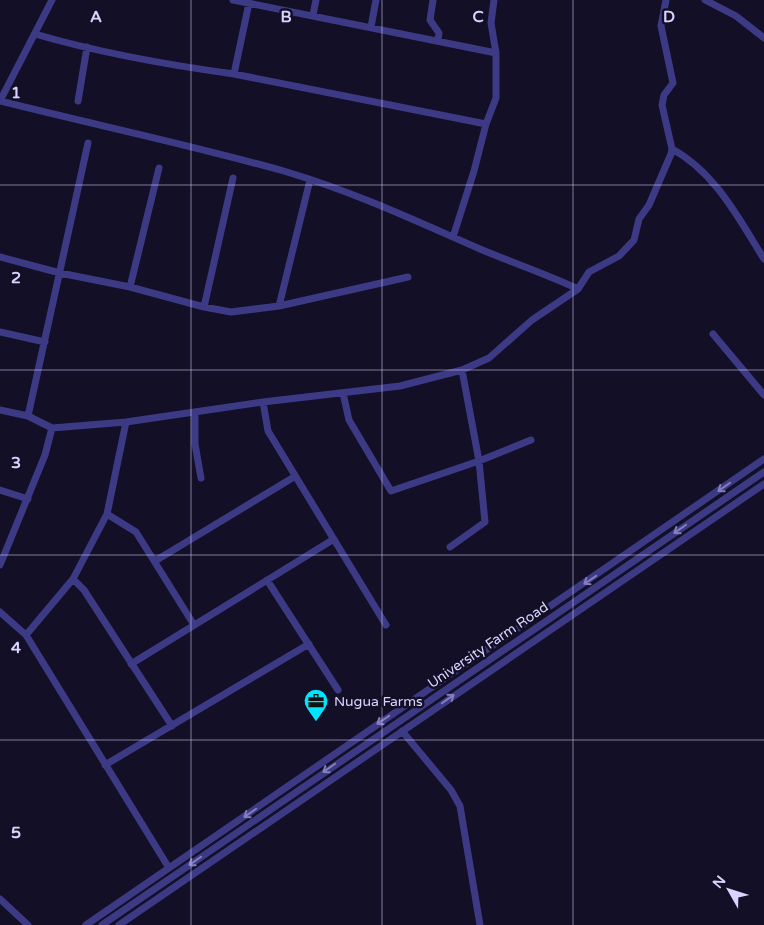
<svg xmlns="http://www.w3.org/2000/svg" width="764" height="925" viewBox="0 0 764 925" font-family="'Varela Round',sans-serif">
<style>
.lines{fill:none;stroke-linecap:round;stroke-linejoin:round}
.minor{stroke:#3d3a85;stroke-width:7}
.oneway{stroke:#837fbc}
.grid{fill:none;stroke:#d9d4ff;stroke-width:1;stroke-opacity:0.55}
.labels{text-anchor:middle;dominant-baseline:central;stroke-width:5;stroke-linejoin:round;paint-order:stroke}
.street-label{font-size:14px;fill:#d9d4ff;stroke:#130f26}
.poi-label{font-size:14px;fill:#d9d4ff;stroke:#130f26;text-anchor:start}
.grid-label{font-size:16px;text-anchor:middle;font-weight:bold;fill:#d9d4ff;stroke:#130f26;stroke-width:5;stroke-linejoin:round;paint-order:stroke}
</style>
<rect width="100%" height="100%" fill="#130f26"/>
<g class="lines">
<!-- minor -->
<path class="minor" d="M233,0l263,53
M433,0l-3,20 9,13 -1,7
M705,0l31,16 28,22
M313,15l3,-15
M371,27l5,-27
M35,34c65,19 133,31 199,40l252,50
M234,74l15,-71
M0,101c95,24 192,44 287,71 67,20 129,49 193,77 33,14 66,25 98,40
M0,101l52,-101
M78,101l9,-54
M672,149c43,23 67,70 92,110
M453,237l21,-66 12,-47 10,-26v-45l-5,-30 3,-23
M0,257l60,16 70,14 74,20 27,5 48,-6 129,-29
M130,287l29,-119
M279,306l31,-126
M204,307l29,-129
M0,332l45,10
M713,334l51,61
M343,393l6,27 42,71 88,-30 52,-21
M263,402l5,29 118,194
M0,410l28,6 24,12 74,-6 137,-20 137,-16 62,-16 27,-12 43,-38 46,-31 11,-17 30,-16 15,-16 5,-21 10,-14 22,-51 1,-5 -10,-44 2,-10 9,-12 -12,-57 5,-26
M195,412v32l6,34
M28,416l60,-273
M0,490l28,9
M107,514l29,18 58,93
M450,547l35,-25 -6,-61 -17,-91
M155,561l139,-84
M0,565l45,-110 7,-27
M73,579l11,11 88,136
M267,580l71,110
M0,612l26,23 143,233
M26,635l47,-56 34,-65 19,-92
M131,664l203,-125
M402,731l49,59 9,16 20,119
M105,765l204,-121
M0,899l28,26
M86,925l678,-466
M102,925l662,-453
M119,925l645,-441"/>
</g>
<!-- one-way arrows -->
<defs><path id="oneway-shaft" d="M-6 0H5M1.5-3L5.5 0L1.5 3" fill="none" stroke-width="1.6" stroke-linecap="round" stroke-linejoin="round" transform="scale(1.25)"/></defs>
<g class="oneway">
<use href="#oneway-shaft" transform="translate(724 487) rotate(145)"/>
<use href="#oneway-shaft" transform="translate(680 529) rotate(145)"/>
<use href="#oneway-shaft" transform="translate(590 580) rotate(146)"/>
<use href="#oneway-shaft" transform="translate(448 699) rotate(-35)"/>
<use href="#oneway-shaft" transform="translate(383 720) rotate(146)"/>
<use href="#oneway-shaft" transform="translate(329 768) rotate(145)"/>
<use href="#oneway-shaft" transform="translate(250 813) rotate(145)"/>
<use href="#oneway-shaft" transform="translate(195 861) rotate(145)"/>
</g>
<!-- grid -->
<path class="grid" d="M191,0v925M382,0v925M573,0v925M0,185h764M0,370h764M0,555h764M0,740h764"/>
<!-- icons -->
<defs>
<symbol id="office-pin" viewBox="-11 -11 22 30"><path d="M0 17L-7.5 6A9.5 9.5 0 1 1 7.5 6Z" fill="#00e5ff" stroke="#130f26"/><path d="M-6-3h4V-5.5h4V-3h4V5H-6ZM-1-4.5V-3h2v-1.5ZM-6 0V1H6V0Z" fill="#111"/></symbol>
</defs>
<g fill-rule="evenodd">
<use href="#office-pin" x="302" y="687" width="28" height="38"/>
</g>
<g class="labels">
<!-- street labels -->
<g class="street-label">
<text transform="translate(488 645) rotate(-34)">University Farm Road</text>
</g>
<!-- poi labels -->
<g class="poi-label">
<text x="334" y="701">Nugua Farms</text>
</g>
</g>
<g class="grid-label">
<text x="96" y="22">A</text>
<text x="286" y="22">B</text>
<text x="478" y="22">C</text>
<text x="669" y="22">D</text>
<text x="16" y="98">1</text>
<text x="16" y="283">2</text>
<text x="16" y="468">3</text>
<text x="16" y="653">4</text>
<text x="16" y="838">5</text>
</g>
<!-- north arrow -->
<g transform="translate(729 890) rotate(309)" stroke="#130f26" stroke-width="4" paint-order="stroke">
<path d="M0-4L9 19L0 12L-9 19Z" fill="#d9d4ff"/>
<text y="-8" font-size="14" font-weight="bold" text-anchor="middle" fill="#d9d4ff">N</text>
</g>
</svg>
